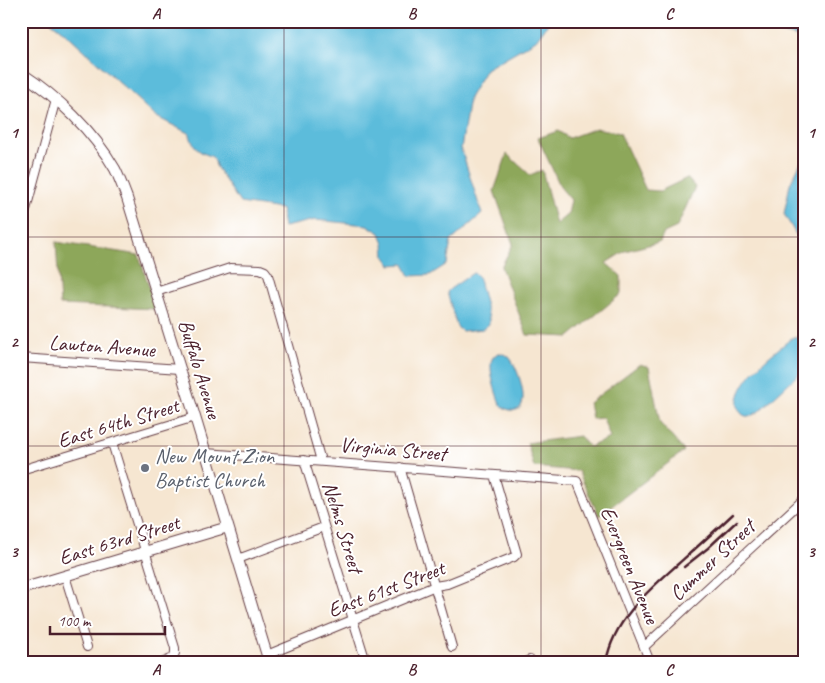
<svg xmlns="http://www.w3.org/2000/svg" width="825" height="683" viewBox="0 0 825 683" font-family="Caveat,sans-serif">
<style>
.forest{fill:#8da75a;stroke:#6c6342}
.water{fill:#5cbcdb;stroke:#536e83}
.lines{fill:none;stroke-linecap:round;stroke-linejoin:round}
.minor-casing{stroke:#643d44;stroke-width:10}
.tertiary-casing{stroke:#643d44;stroke-width:12}
.minor{stroke:#fff;stroke-width:8}
.tertiary{stroke:#fff;stroke-width:10}
.rail{stroke:#4a1f2b;stroke-width:2.5}
.grid{fill:none;stroke:#4a1f2b;stroke-width:1;stroke-opacity:0.55}
.worship-dot{fill:#6b7280;stroke:#fff;stroke-width:2}
.labels{text-anchor:middle;dominant-baseline:central;stroke-width:4;stroke-linejoin:round;paint-order:stroke}
.street-label{font-size:21px;fill:#4a1f2b;stroke:#fff}
.worship-label{font-size:21px;fill:#5b616d;stroke:#fff;text-anchor:start}
.neatline{fill:none;stroke:#4a1f2b;stroke-width:2}
.grid-label{font-size:16px;text-anchor:middle;font-weight:bold;fill:#4a1f2b}
</style>
<rect width="100%" height="100%" fill="#fff"/>
<filter id="ink" filterUnits="userSpaceOnUse"><feTurbulence type="fractalNoise" baseFrequency=".02" numOctaves="2"/><feDisplacementMap in="SourceGraphic" scale="10" xChannelSelector="R" yChannelSelector="G"/><feConvolveMatrix kernelMatrix="1 2 1 2 8 2 1 2 1" color-interpolation-filters="sRGB"/></filter>
<filter id="wash" filterUnits="userSpaceOnUse"><feTurbulence type="fractalNoise" baseFrequency=".0096" numOctaves="4" result="noise"/><feDisplacementMap in="SourceGraphic" scale="20" xChannelSelector="R" yChannelSelector="G"/><feGaussianBlur stdDeviation="1.12" result="paint"/><feColorMatrix in="noise" values="0 0 0 0 0 0 0 0 0 0 0 0 0 0 0 0 0 1.4 0 .05"/><feComposite in="paint" operator="in"/></filter>
<g filter="url(#wash)">
<rect width="100%" height="100%" fill="#f6e6d1"/>
<!-- forest -->
<path class="forest" d="M596,128l24,5 26,57 14,1 27,-13 8,9 -18,40 -13,6 -4,9 -35,9 -19,12 15,13v18l-52,43 -42,-2 -26,-68 12,-23 -19,-53 13,-37 23,21 12,-5 14,54 12,-10 3,-14 -10,-12 -23,-50 20,-7 11,7z
M56,242l83,13 17,54 -96,-4z
M640,364l9,3 11,56 24,28 -85,65 -21,-45 -44,-4 -7,-24 53,-7 9,11 21,-9 -7,-20 -11,1 -3,-16z"/>
<!-- water -->
<path class="water" d="M50,21h500l-14,19 -50,29 -17,29 -8,51 21,65 -31,27 -4,23 -17,11 -20,1 -6,-12 -13,1 -6,-8 -1,-14 -4,-10 -13,-8 -52,-5 -31,7 -3,-18 -41,-6 -24,-37c-2,-12 -6,-9 -15,-14 -6,-4 -10,-11 -11,-18l-35,-18 -86,-80z
M726,21h78v17l-23,-5 -50,-9z
M804,156v92l-20,-34 6,-30z
M473,273l3,1 2,2 11,42v6l-6,5 -21,2 -5,-4 -10,-35 3,-3z
M793,337h8l3,2v30l-46,43 -9,5c-2,-1 -5,-1 -7,-3 -4,-4 -5,-10 -4,-15 6,-26 36,-46 55,-62z
M498,353c4,1 8,1 11,4 9,9 26,58 1,53 -5,-1 -7,-3 -10,-6 -4,-11 -12,-34 -8,-45 2,-3 3,-4 6,-6z"/>
</g>
<g filter="url(#ink)">
<g class="lines">
<defs>
<path id="minor" d="M21,228l35,-129
M156,292l74,-24 30,1 5,2 3,4 53,186
M21,358l159,11
M112,443l63,205v5l-2,5 -9,4
M206,453l371,28 73,181
M304,460l62,202
M400,467l52,180
M21,470l174,-53
M238,559l86,-32
M65,576l22,71
M644,647l160,-148
M267,655l168,-69 12,-2 67,-27 3,-3 -23,-79
M525,662l5,-2"/>
<path id="tertiary" d="M21,73c37,24 72,58 94,96 5,10 8,19 12,29l68,219 74,245
M21,589l207,-62"/>
</defs>
<!-- minor casing -->
<use href="#minor" class="minor-casing"/>
<!-- tertiary casing -->
<use href="#tertiary" class="tertiary-casing"/>
<!-- minor -->
<use href="#minor" class="minor"/>
<!-- tertiary -->
<use href="#tertiary" class="tertiary"/>
<!-- rail -->
<path class="rail" d="M684,567l24,-19 29,-27
M606,662c8,-43 42,-71 72,-98 19,-17 37,-33 55,-50"/>
</g>
</g>
<!-- grid -->
<path class="grid" d="M284,21v641M541,21v641M21,237h783M21,446h783"/>
<!-- markers -->
<circle class="worship-dot" cx="145" cy="468" r="5"/>
<g class="labels">
<!-- street labels -->
<g class="street-label">
<text transform="translate(102 346) rotate(4)">Lawton Avenue</text>
<text transform="translate(200 369) rotate(73)">Buffalo Avenue</text>
<text transform="translate(118 423) rotate(-17)">East 64th Street</text>
<text transform="translate(393 449) rotate(5)">Virginia Street</text>
<text transform="translate(343 527) rotate(73)">Nelms Street</text>
<text transform="translate(119 540) rotate(-17)">East 63rd Street</text>
<text transform="translate(712 560) rotate(-43)">Cummer Street</text>
<text transform="translate(630 565) rotate(68)">Evergreen Avenue</text>
<text transform="translate(386 589) rotate(-21)">East 61st Street</text>
</g>
<!-- worship labels -->
<g class="worship-label">
<text x="155" y="456">New Mount Zion<tspan x="155" dy="24">Baptist Church</tspan></text>
</g>
</g>
<!-- margin -->
<rect width="825" height="683" fill="none" stroke="#fff" stroke-width="55"/>
<!-- scale -->
<path d="M50 626v8h115v-8" fill="none" stroke="#4a1f2b" stroke-width="2.5"/>
<text x="58" y="626" font-size="15" fill="#4a1f2b" stroke="#ffffff" stroke-width="4" paint-order="stroke">100 m</text>
<rect x="28" y="28" width="770" height="628" class="neatline"/>
<g class="grid-label">
<text x="156" y="19">A</text>
<text x="412" y="19">B</text>
<text x="669" y="19">C</text>
<text x="14" y="138">1</text>
<text x="811" y="138">1</text>
<text x="14" y="347">2</text>
<text x="811" y="347">2</text>
<text x="14" y="557">3</text>
<text x="811" y="557">3</text>
<text x="156" y="675">A</text>
<text x="412" y="675">B</text>
<text x="669" y="675">C</text>
</g>
</svg>
